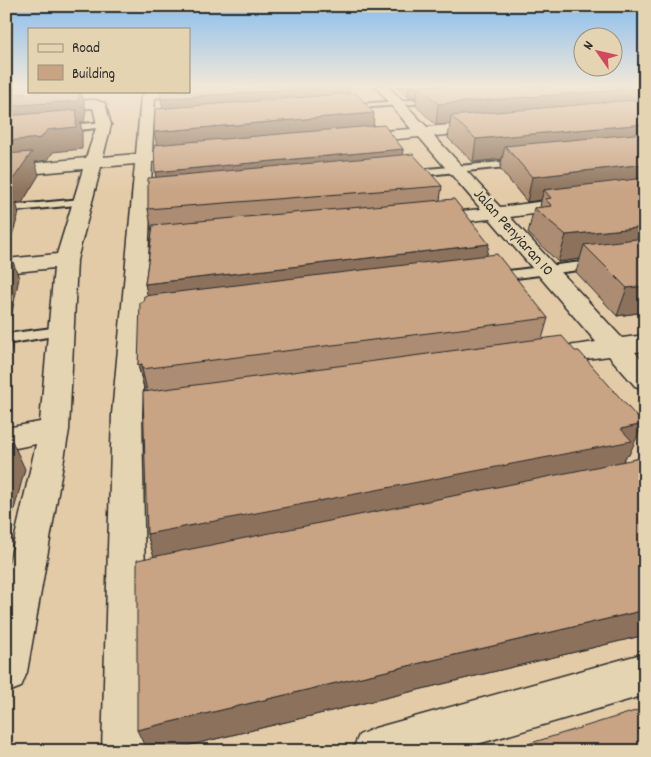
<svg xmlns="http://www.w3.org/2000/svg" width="651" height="757" viewBox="0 0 651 757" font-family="Dekko,sans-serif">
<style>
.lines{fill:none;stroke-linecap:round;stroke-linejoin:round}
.lane-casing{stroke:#2b2b2b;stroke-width:4}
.street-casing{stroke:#2b2b2b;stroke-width:3}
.lane{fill:#e5d4b1;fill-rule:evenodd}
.street{fill:#e5d4b1;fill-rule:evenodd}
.wall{fill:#ac8c72;stroke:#2b2b2b}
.shaded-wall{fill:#8c725c;stroke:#2b2b2b}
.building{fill:#c8a384;stroke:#2b2b2b}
.labels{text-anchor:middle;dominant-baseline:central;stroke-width:5;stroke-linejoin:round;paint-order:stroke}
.far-street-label{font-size:16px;fill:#2b2b2b;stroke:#e5d4b1}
</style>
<rect width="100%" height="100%" fill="#e4cba8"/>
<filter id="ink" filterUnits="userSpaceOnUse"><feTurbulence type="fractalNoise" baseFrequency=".02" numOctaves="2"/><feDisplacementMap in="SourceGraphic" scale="10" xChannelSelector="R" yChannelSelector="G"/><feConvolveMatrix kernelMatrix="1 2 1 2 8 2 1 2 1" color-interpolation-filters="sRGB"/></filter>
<g filter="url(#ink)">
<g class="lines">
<defs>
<path id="lane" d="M438,98h3v4l-96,7 -4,-2 4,-2z
M104,122l3,1v4l-48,5 -4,-3 4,-3z
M522,160l5,3 -1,2 -119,12 -5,-3 5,-3z
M82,199l4,1 2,2 -2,2 -80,8v-6z
M598,260l6,4 -1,3 -112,14 -7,-4 7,-4z
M60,327l5,1 2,3 -2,3 -59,10v-10z"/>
<path id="street" d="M210,86h71l-6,4 -120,8 -3,54h17l2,4 -2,4 -17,2 -10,252 6,337h-46l10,-337 23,-250 -34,3 -24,93 -8,170 -42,242 -6,15 -15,6v-116l30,-133 -30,6v-22l34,-6 14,-154 -48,5v-14l51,-5 26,-85 -77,7v-10l80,-8 11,-33 -4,-17 -87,3v-8l89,-3 10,3 6,22 -8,32 33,-3 5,-58 8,-5h40v-3z
M375,86h13l39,41 59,-5 5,2 3,3 -3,3 -5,2 -52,4 66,71 145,-19v11l-135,18 112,121 23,-3v16l-10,1 10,11v26l-10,-3 -26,-30 -67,9 -9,-2 -4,-6 4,-6 63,-9 -106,-123 -60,6 -7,-2 -3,-4 3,-4 58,-6 -62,-72 -64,6 -6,-2 -2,-3 2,-3 6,-2 56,-4z
M645,653v42l-191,56h-102l7,-16 16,-7z"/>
</defs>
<!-- lane casing -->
<use href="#lane" class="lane-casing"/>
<!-- street casing -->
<use href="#street" class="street-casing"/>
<!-- lane -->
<use href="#lane" class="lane"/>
<!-- street -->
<use href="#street" class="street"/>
</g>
<!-- wall -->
<path class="wall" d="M189,86h160v8l24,31 30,24 -1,6 40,31 -2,14 47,56 61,62 -6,21 87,116 -3,1 -3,5 22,174 -479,116h-19l7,-195 -7,-22 -2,-142 -7,-27 5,-63 5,-7 -3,-11 7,-52 -4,-23 8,-32 -1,-5 2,-27 5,-37z
M397,86h248v226l-28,4 -41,-44 4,-13 -22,3 -30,-29 6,-25h6l1,-8 -14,2 -27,-33 2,-10 -29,3 -25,-24 2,-14 -14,1 -20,-19 1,-9h-9z"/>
<!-- shaded-wall -->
<path class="shaded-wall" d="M334,86h15l-1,16 -184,15 -3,-18z
M409,86h9l-1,11h-9z
M645,88v20l-194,8 -1,8 -14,1 2,-21z
M81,91l5,19 -2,12h-4l2,9v18l-29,3 -5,8 -13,2 4,13 -17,28h-6l3,10 -13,42v-149z
M374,113l-1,19 -215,19 -4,-19z
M645,124v22h-140l-3,13 -29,3 3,-23z
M403,149l-2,20 -242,23 -4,-20z
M645,164v23l-101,3 -3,10 -14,2 5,-25z
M645,227v25l-61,-7 -4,14 -22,3 8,-27z
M489,244l-5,27 -333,42 -6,-29z
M9,251l10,27 -11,54 -2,1v-69z
M645,286v26l-28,4 10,-28z
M6,333l6,14 -6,26z
M142,364v5l6,26h-2l-8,-30z
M643,424l-14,31 -3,1 -8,15 -462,93 -9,-30z
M12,441l13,28 -19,71v-81z
M645,610v25l-479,116h-19l-10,-21z"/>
<!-- building -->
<path class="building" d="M189,86h145l-173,13v-8h28z
M419,86h226v2l-207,16z
M59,91h21l-2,10 -72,5v-11z
M356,93l18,20 -220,19 1,-23z
M645,99v25l-169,15 -25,-23z
M77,110l-1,17 -29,3 -6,8 -35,3v-25z
M384,125l19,24 -248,23 -1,-27z
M645,133v31l-113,13 -27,-31z
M32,152l-18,26 -8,1v-25z
M413,154l29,32 -294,23v-31z
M645,178v49l-79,8 -32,-27 18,-2 -7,-7 6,-1 -7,-8z
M6,188h5l-5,12z
M454,199l35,45 -344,40 8,-59z
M645,238v48l-18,2 -43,-43z
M6,251h3l-3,13z
M497,254l51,64 -406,51v-5l-4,1 2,-63h3l1,-6z
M562,336l13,15h4l64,73 -22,5 11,12 -485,93 -4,-142z
M6,441h6l-6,18z
M645,457v153l-508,120v-170z
M645,708v43h-140z"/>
</g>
<!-- sky -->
<linearGradient id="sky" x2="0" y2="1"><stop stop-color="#89beef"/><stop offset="0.45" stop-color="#f3e8d8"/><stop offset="1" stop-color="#f3e8d8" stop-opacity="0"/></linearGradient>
<rect width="651" height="192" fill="url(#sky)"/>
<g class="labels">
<!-- far-street labels -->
<g class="far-street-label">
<text transform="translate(513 233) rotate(48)">Jalan Penyiaran 10</text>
</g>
</g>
<!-- margin -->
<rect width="651" height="757" fill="none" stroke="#e5d4b1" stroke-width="25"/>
<rect x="12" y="12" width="626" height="732" fill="none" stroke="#2b2b2b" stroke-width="2" filter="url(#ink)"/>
<!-- legend -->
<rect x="28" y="28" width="162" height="65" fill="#e5d4b1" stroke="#9b907b"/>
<rect x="38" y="44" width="25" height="8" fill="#e5d4b1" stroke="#9b907b"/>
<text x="72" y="52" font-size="15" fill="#2b2b2b">Road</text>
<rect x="38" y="65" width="25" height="15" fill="#c8a384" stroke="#9b907b"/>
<text x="72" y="78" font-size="15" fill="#2b2b2b">Building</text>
<!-- north arrow -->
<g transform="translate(598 52) rotate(304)"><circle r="24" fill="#e5d4b1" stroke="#9b907b"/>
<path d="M0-4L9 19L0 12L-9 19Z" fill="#d1495b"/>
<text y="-8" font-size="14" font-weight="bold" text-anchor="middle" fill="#2b2b2b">N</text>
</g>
</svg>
